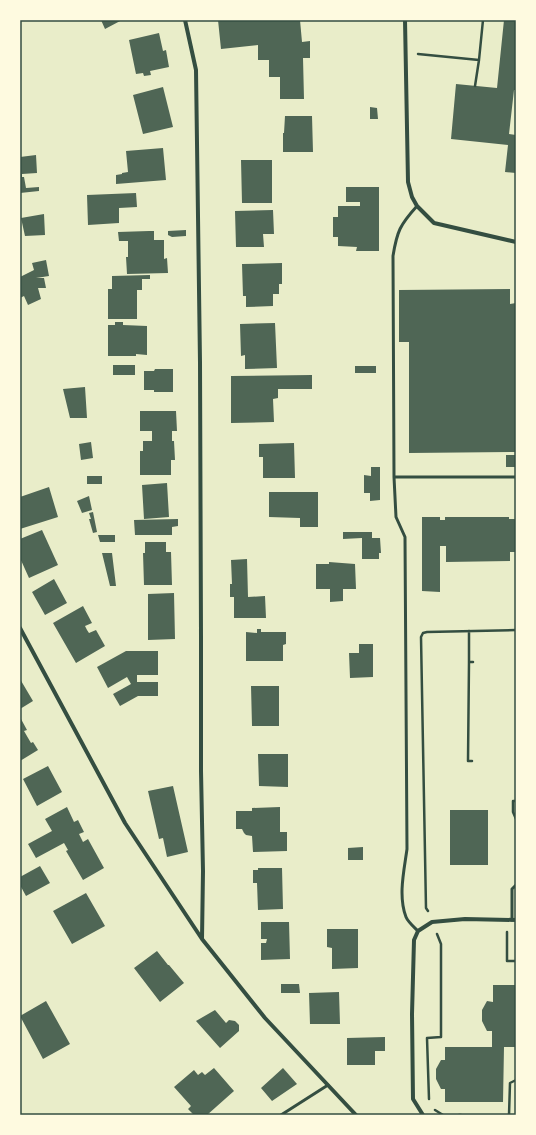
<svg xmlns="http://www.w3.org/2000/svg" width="536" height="1135" viewBox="0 0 536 1135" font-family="'Fira Sans Condensed',sans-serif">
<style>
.building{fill:#4f6655}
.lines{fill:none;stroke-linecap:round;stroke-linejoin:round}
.path{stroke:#344e41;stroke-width:2.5}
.service{stroke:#344e41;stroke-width:3}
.minor{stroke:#344e41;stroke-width:4}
.neatline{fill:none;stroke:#344e41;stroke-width:1.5}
</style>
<rect width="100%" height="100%" fill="#e9edc9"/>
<!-- building -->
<path class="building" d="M101,20h21l-17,9z
M218,20h82l2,22 8,-1v17h-7l1,41h-24v-22h-11v-17h-11v-15l-37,4z
M504,20h12v70h-2l-5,44 7,1v38l-11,-1 3,-27 -57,-6 5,-55 41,4z
M159,33l4,18 3,-1 3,17 -19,4 1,4 -7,1 -1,-3 -7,1 -7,-34z
M163,87l10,40 -30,7 -10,-39z
M370,107l7,1 1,11h-8z
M285,116h27l1,36h-30v-19h1z
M163,148l3,32 -50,4v-9l6,-1v-1l6,-1 -2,-21z
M36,155l1,18 -15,1v3h2l2,11 13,-1v4l-19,2v-36z
M241,160h31v43h-30z
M346,187h33v64h-23l1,-4 -19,-1v-9h-5v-20h5v-11h22v-4h-14z
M136,193l1,14 -18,1v15l-31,2 -1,-30z
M273,210l1,24h-11l1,13h-28l-1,-36z
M44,214l1,21 -20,1 -4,-18z
M186,230v6l-14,1 -4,-2v-4z
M149,231h5v9h10v19l3,-1 1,15 -41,1 -1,-17h2v-16h-9l-1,-9z
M46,260l3,16 -13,2h8l2,10h-8l3,11 -13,6 -4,-9 -4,2v-21l14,-7 -2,-7z
M282,263v21h-3v10h-6v12l-27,1v-11h-3l-1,-32z
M150,275v4h-8v11h-5v29h-29v-30h4v-13z
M510,289v15l6,-1v149l-107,1v-111h-10v-52z
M115,322h8v3l24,1v29l-11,-1v2h-28v-31h7z
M275,323l2,45 -32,1v-14l-4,1 -1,-32z
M113,365h22v10h-22z
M355,366h21v7h-21z
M155,369h18v23h-19v-2h-10v-19h10z
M312,375v14h-34v9l-5,1 1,23 -43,1v-47z
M85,387l2,31h-17l-7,-29z
M140,411h36l1,20h-5v10h2l1,19h-4v15h-31v-24h3v-10h9v-10h-12z
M91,442l2,16 -12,2 -2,-16z
M294,443l1,35h-32v-21h-4v-13z
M506,455h10v12h-10z
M371,467h9v33l-10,1v-8h-6v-18l7,1z
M87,476h15v8h-15z
M167,483l2,34 -25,2 -2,-34z
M49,487l9,30 -38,12v-32z
M269,492h49v35h-18v-9l-31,-1z
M89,496l3,14 -10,3 -5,-12z
M93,512l4,20 -4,1 -4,-14h2l-2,-6z
M422,517h18v3h5v-3h64v2h7v33h-6v9l-64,1v-16h-6v46l-18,-1z
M178,519v7l-6,1v8h-37l-1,-15z
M42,530l16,35 -29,13 -9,-20v-5h1l-1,-3v-11z
M343,532h29v6h8l1,15h-2v6h-17v-21l-19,1z
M98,535h17v7h-15z
M145,542h21v10h5l1,33h-28l-1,-32h2z
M102,553h10l4,33h-6z
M247,559l1,38 17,-1 1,22h-32v-21h-4v-13h2l-1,-24z
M329,562l26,2 1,25h-13v12l-13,1v-13h-14v-25h13z
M54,579l13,24 -22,12 -13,-23z
M174,593l1,46 -27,1v-46z
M83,606l9,17 -7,3 2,4 2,3 7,-3 9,16 -29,17 -23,-40z
M257,629h4v3h25v12l-3,1v16h-37v-29l11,1z
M359,644h14v33l-23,1 -1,-25h10z
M126,651h32v24h-21v7h21v14h-20l-18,10 -7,-12 18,-10 -4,-7 -19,11 -11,-21z
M20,679l13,22 -13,8z
M251,686h28v40h-27z
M21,719l6,11 -3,1 7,12 2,-1 5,8 -18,11v-41z
M258,754h30v33l-29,-1z
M48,766l14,26 -25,14 -14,-27z
M173,786l15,66 -21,5 -4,-19 -4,1 -11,-48z
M67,807l7,15 4,-2 6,12 -5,2 4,8 5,-3 16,29 -21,12 -17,-29 2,-1 -4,-7 -28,15 -8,-14 24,-13 -7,-12z
M280,807v25h7v19l-34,1 -1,-16 -6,-1 -2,-2 -2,-4h-6v-18h16v-3z
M450,810h38v55h-38z
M363,847v13h-15v-12z
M40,866l10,17 -24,13 -6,-11v-8z
M258,868h24l1,41 -25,1 -1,-27h-4v-13h5z
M86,893l19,33 -33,18 -19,-33z
M261,922h28l1,37 -29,1v-17h5l1,-4h-6z
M327,929h31v39l-26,1v-21l-5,-1z
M157,951l11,14h1l15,18 -24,19 -26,-34z
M281,984h18l1,9h-19z
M493,985h23v62h-12l-1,55h-58v-13h-4l-5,-10v-10l5,-9h4v-13h47v-16h-5l-5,-10v-11l5,-9 6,1z
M339,992l1,32h-30l-1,-31z
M46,1001l24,43 -27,15 -23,-43z
M215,1010l11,13 3,-3 6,1 4,4v6l-19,17 -24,-27z
M385,1037v14h-10v14h-28v-27z
M214,1068l20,23 -27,24h-13l-6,-6 3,-3 -17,-19 20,-17 4,5 4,-3 3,3z
M283,1068l14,16 -25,17 -11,-13z"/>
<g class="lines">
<!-- path -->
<path class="path" d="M418,54l61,6 4,-40
M475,86l4,-26
M469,631v31h4
M469,662l-1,99h4
M516,801h-3v11l3,7
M428,911l-2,-3 -5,-271 2,-4 4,-1 89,-2
M507,932v29h9
M429,1099l-2,-61 14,-1v-93l-4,-10
M435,1110l8,5
M459,1115h2
M509,1115l1,-32 6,-3"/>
<!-- service -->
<path class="service" d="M417,206c-17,19 -20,25 -24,50l1,221 2,40 9,20 2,312c-3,22 -9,47 -1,68 2,5 8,10 12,14
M394,477h122
M512,920v-31l4,-4
M281,1115l47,-30"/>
<!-- minor -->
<path class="minor" d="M185,20l11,50 4,292 1,274v135l2,100 -1,68
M405,20l3,162 4,15 5,9 17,17 82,19
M20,628l105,195 77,116 63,79 91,97
M423,1115l-10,-16 -1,-85 2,-74 4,-9 14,-9 33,-3 51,1"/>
</g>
<!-- border -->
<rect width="536" height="1135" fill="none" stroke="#fefae0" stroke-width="42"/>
<rect x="21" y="21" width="494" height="1093" class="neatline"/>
</svg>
